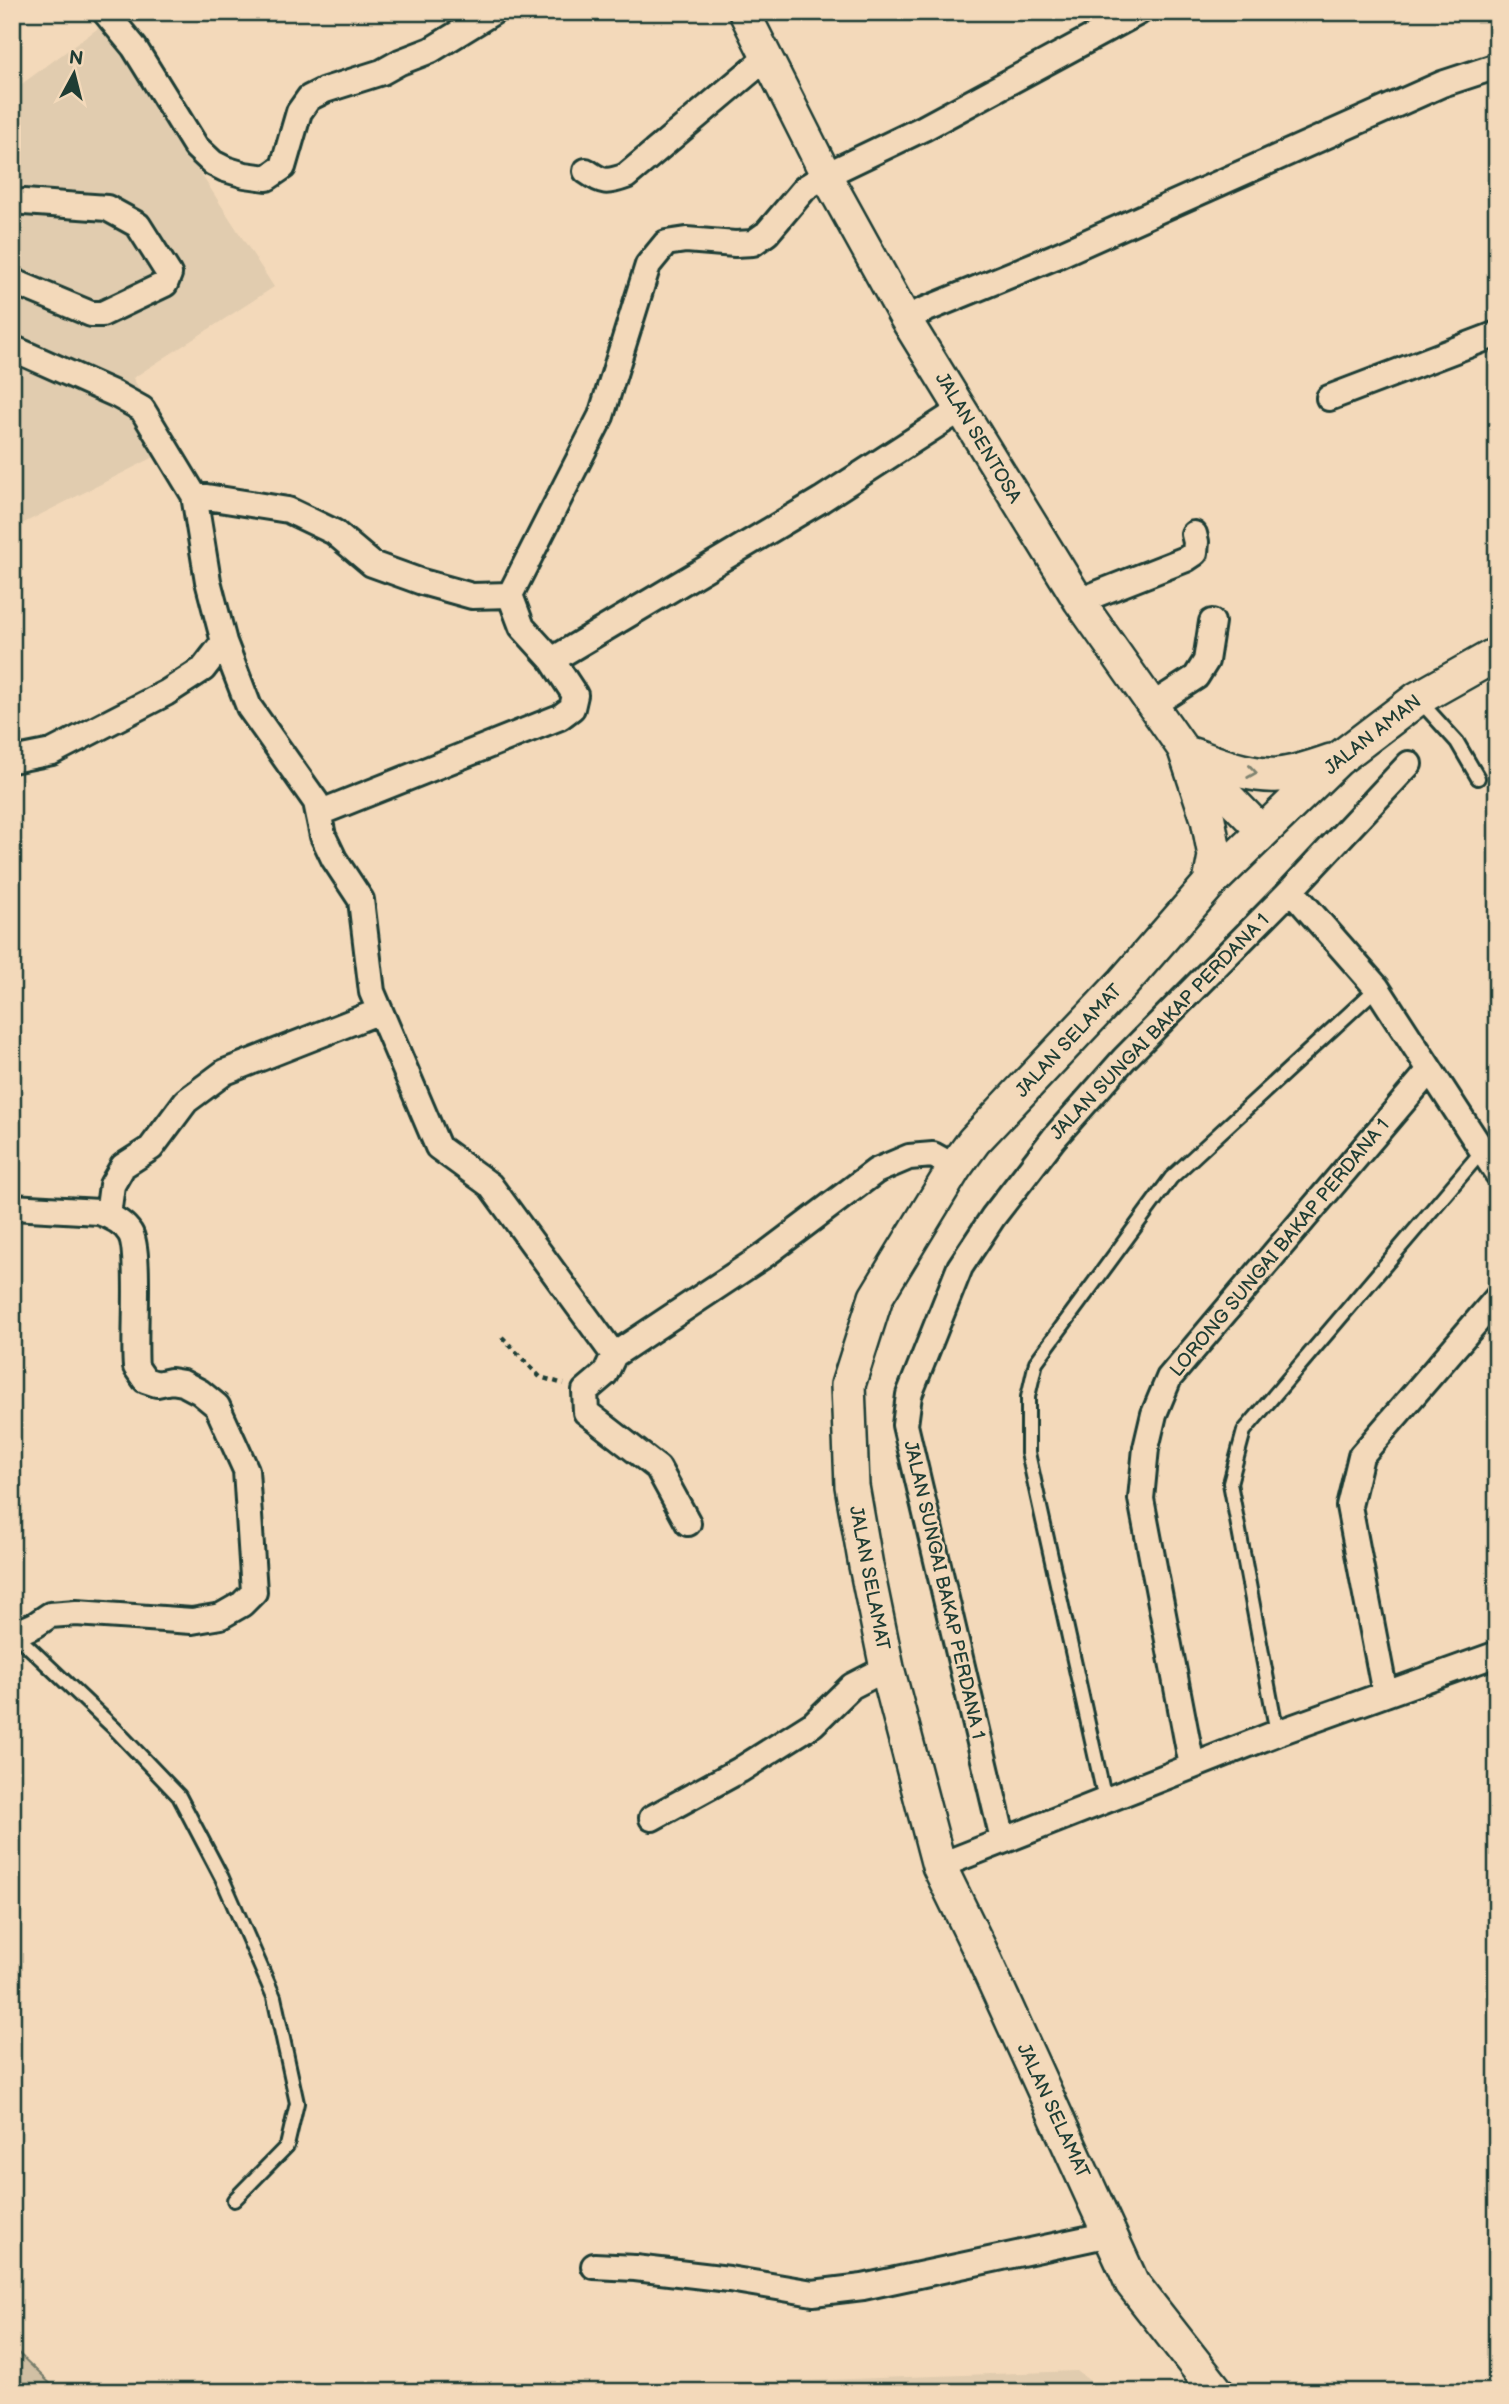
<svg xmlns="http://www.w3.org/2000/svg" width="1509" height="2404" viewBox="0 0 1509 2404" font-family="'Balsamiq Sans',sans-serif">
<style>
.built{fill:#e1ccaf}
.green{fill:#d1c0a4;stroke:#787e6c;stroke-width:2}
.lines{fill:none;stroke-linecap:round;stroke-linejoin:round}
.service-casing{stroke:#1f3d34;stroke-width:18}
.minor-casing{stroke:#1f3d34;stroke-width:30}
.tertiary-casing{stroke:#1f3d34;stroke-width:35}
.secondary-casing{stroke:#1f3d34;stroke-width:38}
.path{stroke:#1f3d34;stroke-width:4.5;stroke-dasharray:5 5;stroke-linecap:butt}
.service{stroke:#f3d9ba;stroke-width:12}
.minor{stroke:#f3d9ba;stroke-width:24}
.tertiary{stroke:#f3d9ba;stroke-width:30}
.secondary{stroke:#f3d9ba;stroke-width:33}
.oneway{stroke:#7e8370}
.labels{text-anchor:middle;dominant-baseline:central;stroke-width:5;stroke-linejoin:round;paint-order:stroke}
.street-label{font-size:19px;fill:#1f3d34;stroke:#f3d9ba}
</style>
<rect width="100%" height="100%" fill="#f3d9ba"/>
<filter id="ink" filterUnits="userSpaceOnUse"><feTurbulence type="fractalNoise" baseFrequency=".0143" numOctaves="2"/><feDisplacementMap in="SourceGraphic" scale="14" xChannelSelector="R" yChannelSelector="G"/><feConvolveMatrix kernelMatrix="1 2 1 2 8 2 1 2 1" color-interpolation-filters="sRGB"/></filter>
<g filter="url(#ink)">
<!-- built -->
<path class="built" d="M104,24l170,263 -141,91 39,70 -160,81v-438z
M1077,2371l27,21h-532l1,-3z"/>
<!-- green -->
<path class="green" d="M12,2347l47,45h-47z"/>
<g class="lines">
<defs>
<path id="service" d="M1418,699l39,43 21,36
M16,1635l98,93 65,68 43,82 52,119 23,106 -10,43 -53,54
M1277,1733l-47,-250 14,-52 239,-281
M1105,1800l-77,-347v-56l8,-35 135,-184 206,-190"/>
<path id="minor" d="M105,12l29,35 62,100 17,16 12,6 20,6 22,3 16,-11 16,-55 10,-14 16,-8 57,-18 18,-10 31,-12 62,-38
M586,171c17,12 21,12 40,5l140,-118
M12,281l79,33h11l63,-30 4,-10 -31,-49 -31,-17 -83,-6
M905,318l149,-61 388,-173 55,-18
M12,348l103,46 27,15 52,86 14,86 16,61 25,65 67,95 7,34 11,23 27,41 11,92 66,155 52,38 124,170 152,-101 110,-83 33,-14 24,-2 22,12
M1329,398l168,-64
M194,495l94,15 46,22 38,32 50,18 50,14 38,-1
M1079,601l107,-42 9,-6 1,-11 -2,-8
M552,660l269,-160 139,-90
M1151,706l45,-29 10,-16 6,-39
M12,760l40,-8 114,-59 37,-24 21,-27
M319,813l241,-96 12,-9 3,-13 -23,-35 -30,-33 -12,-32 91,-179 47,-151 18,-22 20,-3 49,4 18,-1 14,-10 38,-45 21,-13 98,-47 215,-116
M1291,890l86,98 120,185
M12,1207l87,5c11,4 25,11 31,21 11,17 3,106 6,134l9,13 12,4 14,-3 12,2 17,9 17,14 29,64 8,122 -12,12 -21,12 -29,5 -116,-8 -26,2 -15,10 -23,10
M108,1215l4,-30 11,-19 28,-18 35,-47 39,-29 155,-61
M614,1355l-9,19 -20,17 1,21 72,56 30,55
M1385,1694l-36,-188 12,-50 136,-158
M1192,1766l-51,-267 5,-51 8,-34 15,-36 261,-308
M652,1818l88,-48 73,-46 39,-38 35,-18
M1003,1840l-98,-415 4,-30 51,-128 33,-50 61,-79 70,-79 167,-169 118,-126
M939,1866l338,-133 220,-79
M594,2266l41,2 94,11 84,14 50,-6 247,-53"/>
<path id="tertiary" d="M744,12l82,163 79,143 174,283 107,152 76,78"/>
<path id="secondary" d="M1186,753c29,9 61,24 92,22 18,-2 36,-8 53,-14
M1186,753l22,66 7,37 -5,27
M1217,2392l-85,-109 -152,-333 -41,-84 -52,-198 -21,-102 -14,-80 -4,-101 28,-88 79,-130 19,-26 150,-159 86,-99 127,-123 80,-61 80,-45"/>
</defs>
<!-- service casing -->
<use href="#service" class="service-casing"/>
<!-- minor casing -->
<use href="#minor" class="minor-casing"/>
<!-- tertiary casing -->
<use href="#tertiary" class="tertiary-casing"/>
<!-- secondary casing -->
<use href="#secondary" class="secondary-casing"/>
<!-- path -->
<path class="path" d="M502,1337l38,40 24,7"/>
<!-- service -->
<use href="#service" class="service"/>
<!-- minor -->
<use href="#minor" class="minor"/>
<!-- tertiary -->
<use href="#tertiary" class="tertiary"/>
<!-- secondary -->
<use href="#secondary" class="secondary"/>
</g>
<!-- one-way arrows -->
<defs><path id="oneway-chevron" d="M-2-3.5L2.5 0L-2 3.5" fill="none" stroke-width="1.6" stroke-linecap="round" stroke-linejoin="round" transform="scale(1.75)"/></defs>
<use class="oneway" href="#oneway-chevron" transform="translate(1252 772) rotate(8)"/>
</g>
<g class="labels">
<!-- street labels -->
<g class="street-label">
<text transform="translate(978 438) rotate(59)">JALAN SENTOSA</text>
<text transform="translate(1373 735) rotate(-38)">JALAN AMAN</text>
<text transform="translate(1160 1027) rotate(-46)">JALAN SUNGAI BAKAP PERDANA 1</text>
<text transform="translate(1069 1041) rotate(-47)">JALAN SELAMAT</text>
<text transform="translate(1280 1248) rotate(-50)">LORONG SUNGAI BAKAP PERDANA 1</text>
<text transform="translate(869 1578) rotate(79)">JALAN SELAMAT</text>
<text transform="translate(944 1590) rotate(77)">JALAN SUNGAI BAKAP PERDANA 1</text>
<text transform="translate(1053 2111) rotate(65)">JALAN SELAMAT</text>
</g>
</g>
<!-- margin -->
<rect width="1509" height="2404" fill="none" stroke="#f3d9ba" stroke-width="42"/>
<rect x="21" y="21" width="1467" height="2362" fill="none" stroke="#1f3d34" stroke-width="2.5" filter="url(#ink)"/>
<!-- north arrow -->
<g transform="translate(74 74) rotate(7)" stroke="#f3d9ba" stroke-width="5" paint-order="stroke">
<path d="M0-5L12 26L0 18L-12 26Z" fill="#1f3d34"/>
<text y="-10" font-size="19" font-weight="bold" text-anchor="middle" fill="#1f3d34">N</text>
</g>
</svg>
